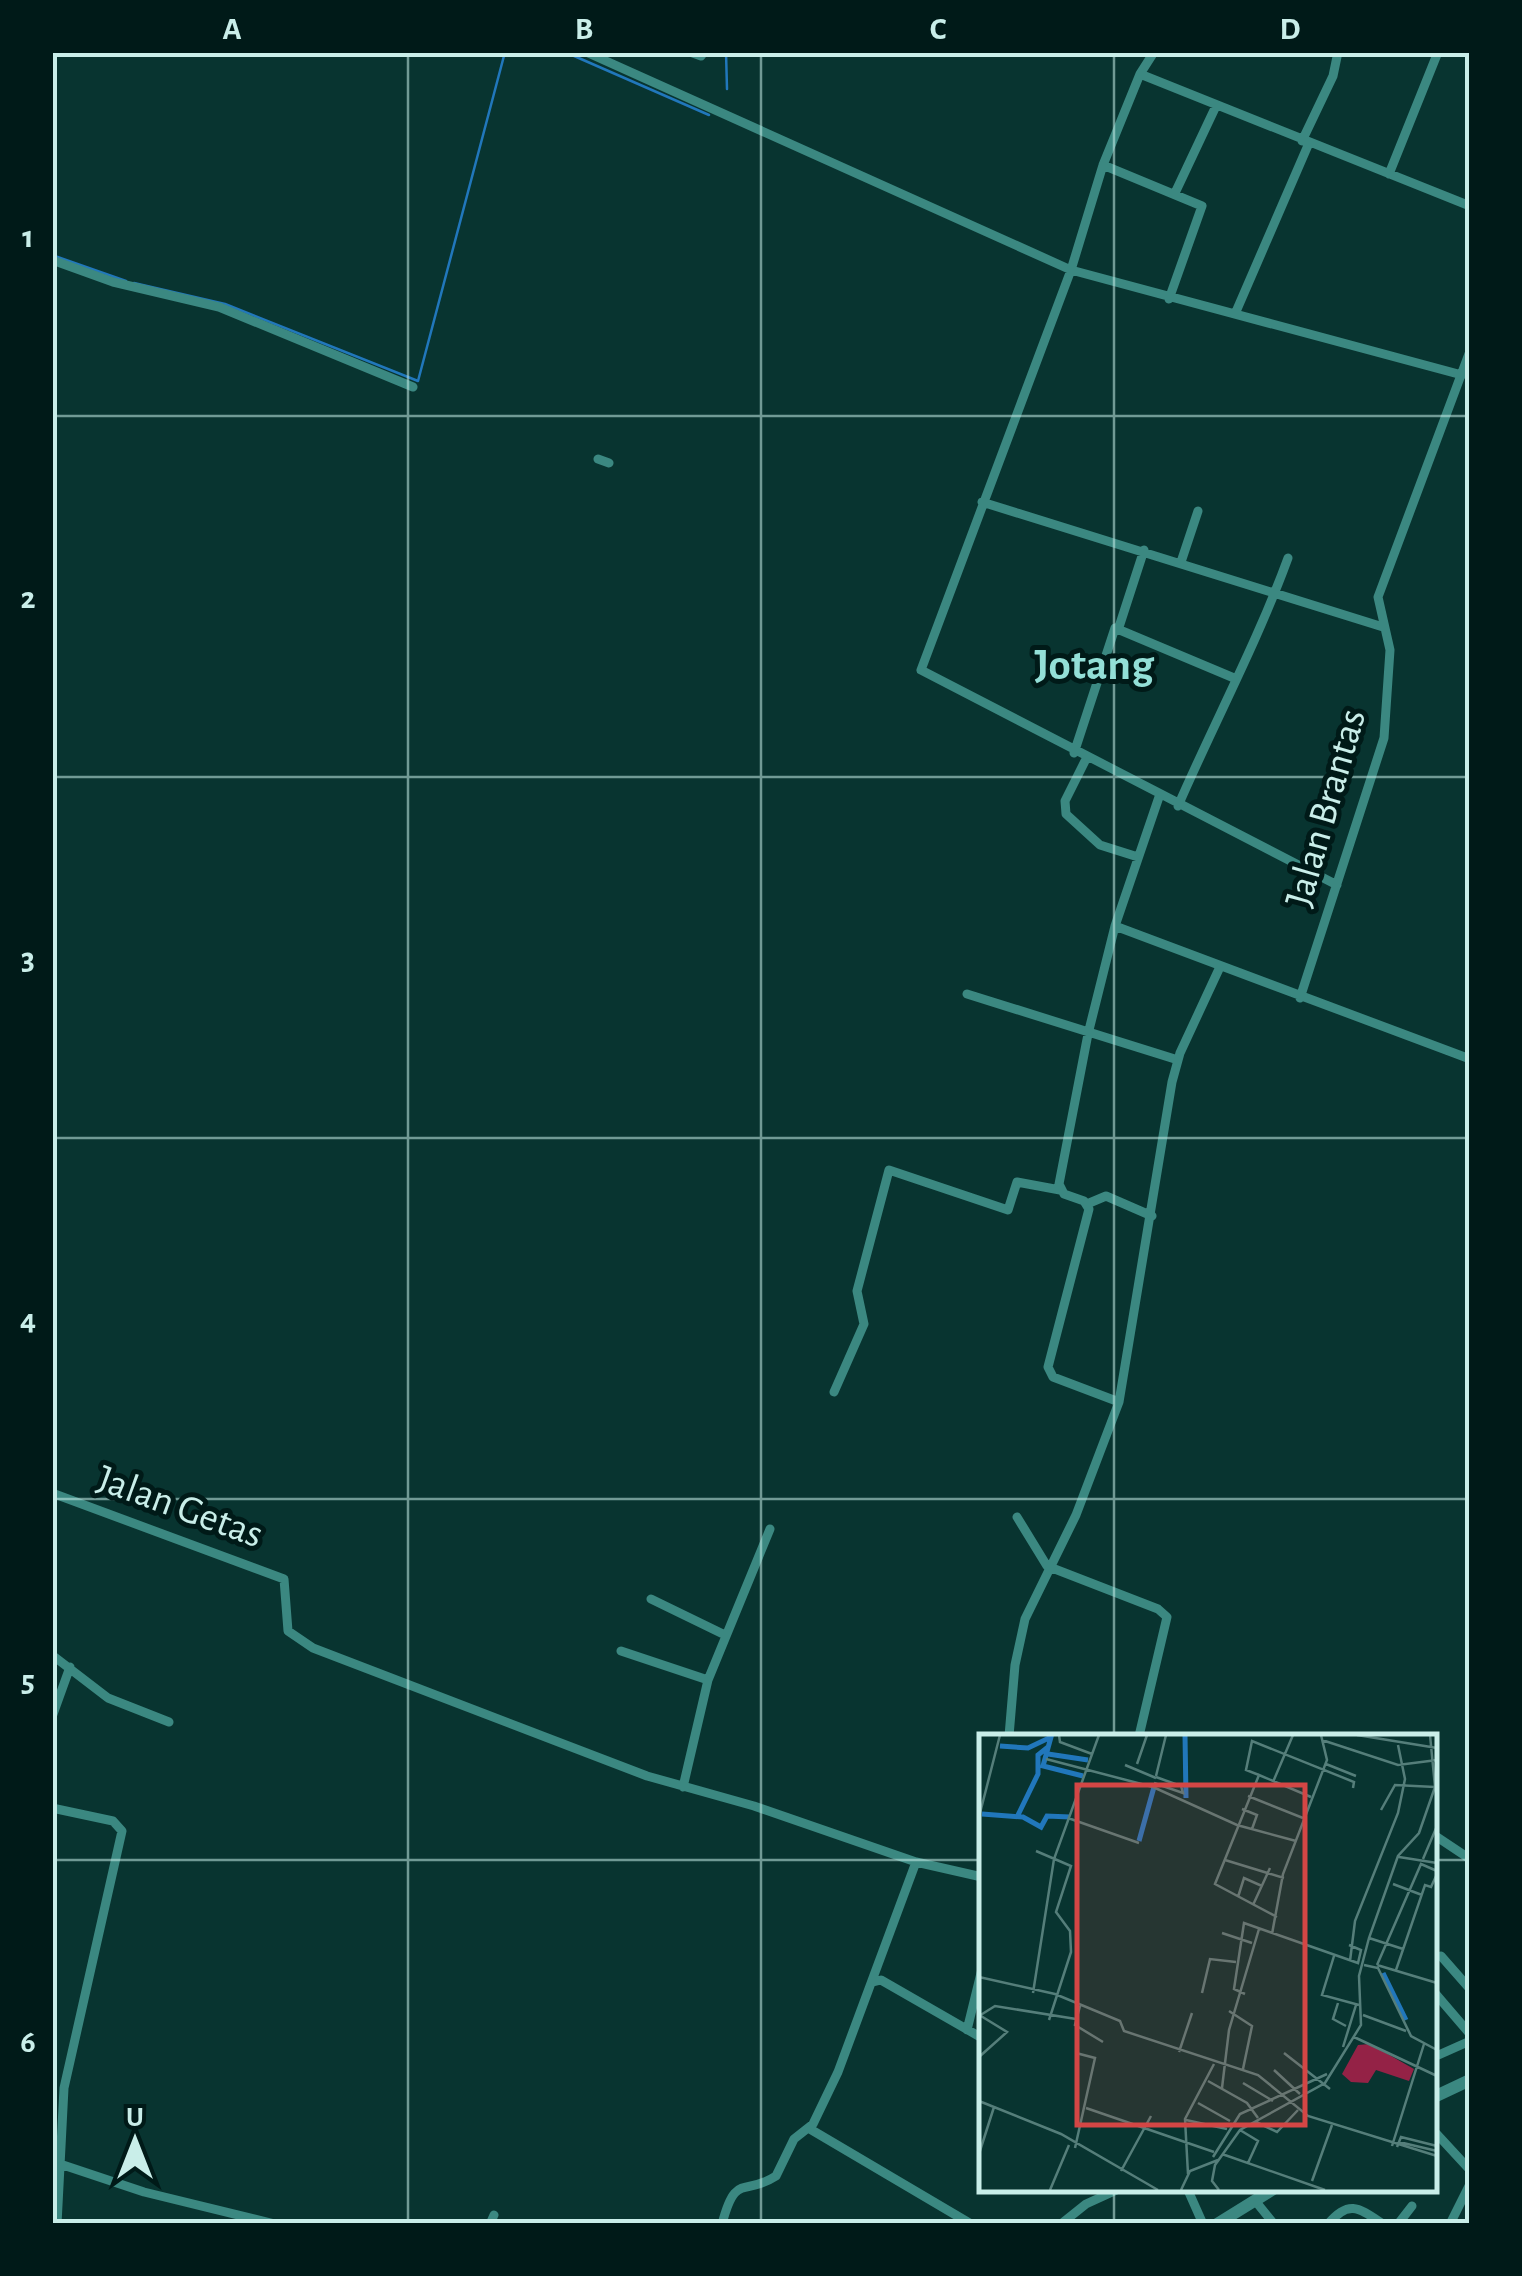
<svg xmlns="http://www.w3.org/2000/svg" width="1522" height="2276" viewBox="0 0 1522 2276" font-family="'Alegreya Sans',sans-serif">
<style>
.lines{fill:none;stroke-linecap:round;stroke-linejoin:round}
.stream{stroke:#2177bb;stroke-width:2.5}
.minor{stroke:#3b8881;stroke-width:9}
.secondary{stroke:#3b8881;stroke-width:12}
.grid{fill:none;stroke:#c9eee9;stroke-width:2.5;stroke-opacity:0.55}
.labels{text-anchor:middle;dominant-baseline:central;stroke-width:10;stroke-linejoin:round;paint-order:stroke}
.street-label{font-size:40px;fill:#c9eee9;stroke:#001a18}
.quarter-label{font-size:45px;font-weight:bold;fill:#93dfd7;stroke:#001a18}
.inset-river{fill:none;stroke:#2177bb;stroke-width:5}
.inset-road{fill:none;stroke:#557e7a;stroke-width:2.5}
.view{fill:#d44645;fill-opacity:0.15;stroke:#d44645;stroke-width:5}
.inset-edge{fill:none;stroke:#c9eee9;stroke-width:5}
.neatline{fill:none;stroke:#c9eee9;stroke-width:4}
.grid-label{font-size:32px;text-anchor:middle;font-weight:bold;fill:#c9eee9}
</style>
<rect width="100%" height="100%" fill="#083430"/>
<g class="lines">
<!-- stream -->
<path class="stream" d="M565,52l144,63
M726,52l1,37
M52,255l74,26
M134,283l91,21 193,77 87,-329"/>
<!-- minor -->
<path class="minor" d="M586,52l485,218 391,105
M690,52l11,4 3,-4
M1154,52l-14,22 -37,91 -32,105 -150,400 416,215
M1140,74l330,132
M1302,141l31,-65 5,-24
M1103,165l99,41 -33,93
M1389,174l49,-122
M1175,193l41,-87
M52,260l61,22 106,25 194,80
M1235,314l74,-171
M598,459l11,4
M982,502l401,125
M1181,562l17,-51
M1119,627l25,-77
M1074,753l41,-125 119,50
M1086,759l-21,42 1,13 34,31 38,12
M1178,806c36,-83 79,-163 110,-248
M1115,926l44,-129
M967,994l211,66
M1300,998l84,-260 6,-88 -12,-53 92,-246
M1087,1204l19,-8 46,20
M834,1392l30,-68 -7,-33 32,-121 119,40 9,-28 43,8
M1119,1402l-66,-25 -5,-10 41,-158 -5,-8 -20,-7 -5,-10 29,-150 27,-108 355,133
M52,1493l232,86 4,52 25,17 334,128 107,30 162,56 66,15
M1017,1517l30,49 111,43 9,8 -28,119
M651,1599l72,35
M621,1651l87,29
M52,1655l56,43 61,24
M52,1717l18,-50
M1009,1736l6,-71 10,-46 51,-104 43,-113 53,-320 8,-29 39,-84
M683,1787l25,-107 62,-151
M52,1808l61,13 9,10 -58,257 -7,136
M1434,1835l36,24
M1441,1956l29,33
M873,1982l8,-2 101,58
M1434,1992l36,42
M967,2030l15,-61
M1434,2057l36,-16
M810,2129l161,95
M1434,2131l36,39
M60,2164l84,28 131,32
M1187,2188l16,36
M1257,2203l17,21
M490,2224l4,-9
M722,2224c14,-53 22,-27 54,-48l18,-37 19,-15 25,-52 78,-210
M1061,2224l25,-20 35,-16
M1328,2224c21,-25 31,-16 55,0
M1398,2224l14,-18
M1450,2224l20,-40"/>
<!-- secondary -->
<path class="secondary" d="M1434,2097l36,-17
M1217,2224l58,-36"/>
</g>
<!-- grid -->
<path class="grid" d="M408,52v2172M761,52v2172M1114,52v1684M52,416h1418M52,777h1418M52,1138h1418M52,1499h1418M52,1860h930M1434,1860h36M1114,2188v36"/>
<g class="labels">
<!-- street labels -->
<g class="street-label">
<text transform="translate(1326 808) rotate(-74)">Jalan Brantas</text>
<text transform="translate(180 1507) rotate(20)">Jalan Getas</text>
</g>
<!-- quarter labels -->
<g class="quarter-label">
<text x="1094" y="665">Jotang</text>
</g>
</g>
<!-- overview -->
<g transform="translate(979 1734)">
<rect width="458" height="458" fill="#083430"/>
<path d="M391,310l44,25 -5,12 -33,-11 -8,13 -17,-1 -9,-8 16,-29z" fill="#942246"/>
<path class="inset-river" d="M206,1l1,63M21,12l28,2 23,-11 -8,29 40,10M69,20l40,6M3,80l41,3 18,10 6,-11 23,1M39,81l20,-41v-19l10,-8M160,107l15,-54M404,239l23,47"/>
<path class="inset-road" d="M80,1l1,7 32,12M378,1l80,13M343,6l76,25 39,-5M67,25l107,28 84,38 59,16M158,30l10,-29M347,30l30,12M146,31l31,13M280,41l-13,-5 6,-29 102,41 -1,6M177,42l10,-41M294,48l20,-47M175,49l29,10 -2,-7 -25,-9M269,62l55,22M263,75l15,6 -5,14M402,76l14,-25 40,2M0,83l21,-82M89,84l71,25M57,117l35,15 -15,46 14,19 1,21 -22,68M420,123l38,6M444,125l14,-33M246,126l59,18M414,150l29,11M259,163l6,-19 18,8M274,171l17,-37M298,183l-62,-33 44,-109 52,22M243,199l30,10M293,200l11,-60 44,-114 -6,-25M390,204l34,11M355,222l-12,39 37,10M371,227l5,-40 43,-108 7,-34 -7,-34M385,231l14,3 33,68 26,14M398,231l44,-101 16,7M398,231l60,18M417,236l29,-85 6,2 6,-13M0,243l76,17 65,27 4,10 134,44 50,41 129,40M54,259l21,-134 45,-124M223,259l8,-34 26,3M266,260l-11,-5 10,-66 114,40 3,-13 -12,-5M359,269l-5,16 13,7M101,272l-5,19 28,17M250,277l23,15 -9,43M384,281l43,16M0,282l16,-10 81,13M375,303l83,39M364,313l13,-42M200,318l13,-39M305,319l46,36M0,323l28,-25 -26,-16M295,336l26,24M229,347l39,22 11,15M264,349l30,18M243,354l7,-58 30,-101M0,367l82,33 97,56M219,369l32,18M107,374l128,44M207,386l41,9M277,388l21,10 21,-22M261,396l18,11 -10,22M420,408l38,9M413,412l32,-102M418,413l4,-10 36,9M96,414l20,-90 -19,-5M0,420l15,-47M243,420l103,36M234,423l27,-43 87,-40M142,437l30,-55M209,440l-3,-55 29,-55M333,447l20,-56M71,456l19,-45M202,456l9,-19 28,-11M240,456l-7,-9 3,-16 25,-35 85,-47 36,-58 -2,-49 10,-38 29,-82 21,-23 16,-46 -5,-52"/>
<path class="view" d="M98,51h228v340h-228z"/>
<rect width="458" height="458" class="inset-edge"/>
</g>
<!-- border -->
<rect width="1522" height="2276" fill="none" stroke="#001a18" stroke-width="110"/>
<!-- north arrow -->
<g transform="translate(135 2141)" stroke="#001a18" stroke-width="8" paint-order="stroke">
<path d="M0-8L18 38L0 25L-18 38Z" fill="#c9eee9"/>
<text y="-15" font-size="28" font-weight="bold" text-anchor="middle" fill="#c9eee9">U</text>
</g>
<rect x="55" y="55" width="1412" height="2166" class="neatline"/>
<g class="grid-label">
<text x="232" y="39">A</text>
<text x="584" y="39">B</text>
<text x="938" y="39">C</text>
<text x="1290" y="39">D</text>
<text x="28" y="247">1</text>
<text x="28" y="608">2</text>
<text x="28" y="969">3</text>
<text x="28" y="1330">4</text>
<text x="28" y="1691">5</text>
<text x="28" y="2052">6</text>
</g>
</svg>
